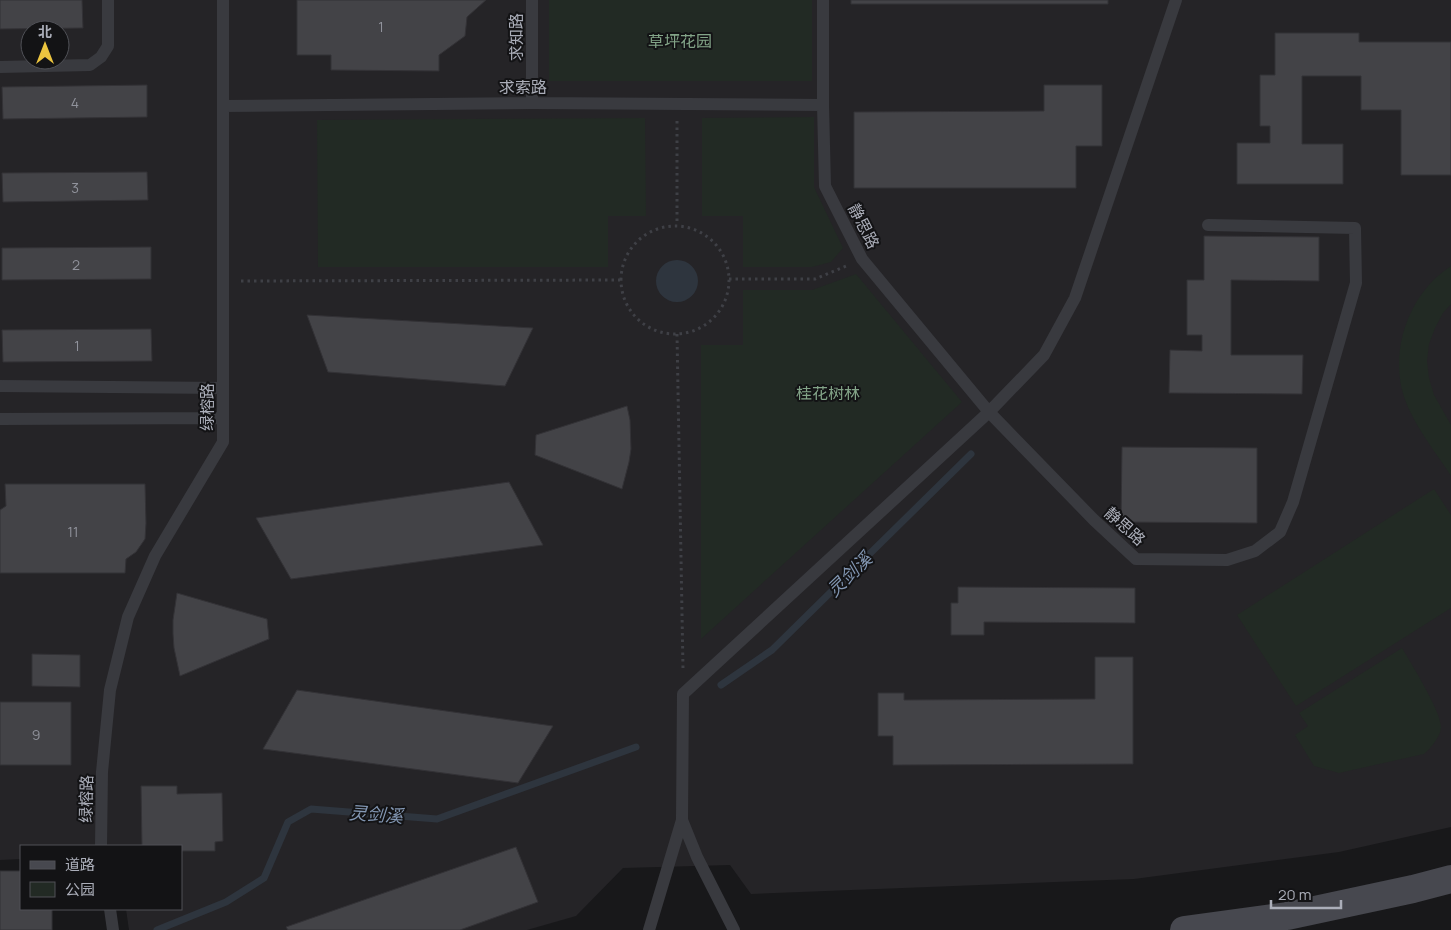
<svg xmlns="http://www.w3.org/2000/svg" width="1451" height="930" viewBox="0 0 1451 930" font-family="Manrope,'Noto Sans SC',sans-serif">
<style>
.built{fill:#252427;fill-rule:evenodd}
.green{fill:#222a24}
.water{fill:#2e353e}
.lines{fill:none;stroke-linecap:round;stroke-linejoin:round}
.stream{stroke:#2e353e;stroke-width:7}
.building{fill:#434347;stroke:#333236}
.path{stroke:#3f4046;stroke-width:3;stroke-dasharray:2.5 4;stroke-linecap:butt}
.service{stroke:#393a3f;stroke-width:12}
.secondary{stroke:#47484f;stroke-width:28}
.labels{text-anchor:middle;dominant-baseline:central;stroke-width:4;stroke-linejoin:round;paint-order:stroke}
.number-label{font-size:14px;fill:#91939c}
.street-label{font-size:16px;fill:#abaeb9;stroke:#131315}
.park-label{font-size:16px;fill:#83a488;stroke:#131315}
.water-label{font-size:18px;font-style:italic;fill:#8397b3;stroke:#131315}
</style>
<rect width="100%" height="100%" fill="#18181a"/>
<!-- built -->
<path class="built" d="M0,0h1451v827l-112,25 -205,27 -383,15 -21,-29 -107,3 -47,48 -49,14h-398l-3,-21h55v-63h-160v13l-21,1zM30,30h30v30h-30z"/>
<!-- green -->
<path class="green" d="M549,0h263v81h-263z
M814,117v70l29,61 -12,14 -19,5h-69v-51h-41v-98z
M645,118l1,98h-38v51h-290l-1,-147z
M1451,266v38l-8,9 -8,15 -6,16 -2,17 2,17 5,17 17,30v51c-16,-25 -37,-50 -47,-79 -15,-47 5,-104 47,-131z
M856,274l106,128 -261,237v-294h42v-55h69z
M1434,489l17,26v93l-155,98 -59,-91z
M1402,648c9,15 40,65 39,80 -1,9 -10,20 -17,26l-85,19 -25,-7 -19,-31 13,-9 -9,-13z"/>
<!-- water -->
<path class="water" d="M656 281a21 21 0 1 1 42 0a21 21 0 1 1-42 0Z"/>
<g class="lines">
<!-- stream -->
<path class="stream" d="M721,685l51,-35 199,-196
M157,930l69,-28 38,-24 24,-56 23,-13 126,10 199,-72"/>
</g>
<!-- building -->
<path class="building" d="M0,0h82l1,28 -83,1z
M297,0h189l-19,17 -2,19 -26,19v16l-108,-1v-15h-34z
M851,0h257v4h-257z
M1275,33h84v9h92v133h-50v-65h-40v-34h-59v68h41v40h-106v-41h33v-17h-10v-51h15z
M147,85v32l-144,2 -1,-32z
M1044,85h58v61h-26v42h-222v-76l190,-1z
M147,172l1,28 -145,2 -1,-29z
M1204,236l115,1v44l-88,-1v75h72l-1,39 -133,-1 1,-43 32,1v-16h-15v-55h17z
M151,247v32l-149,1v-32z
M307,315l226,13 -28,58 -177,-14z
M151,329l1,32 -149,1 -1,-32z
M627,406l3,14 1,29 -2,13 -7,27 -87,-34 1,-20z
M1122,447l135,1v75l-136,-1z
M509,482l34,63 -252,34 -35,-61z
M5,484h140l1,39 -1,16 -9,13 -10,7 -1,14h-125v-63l6,-4z
M958,587l177,1v35l-151,-1v13h-33v-32h7z
M177,593l90,26 2,20 -89,37 -6,-28 -1,-14v-14z
M32,654l48,1v32l-48,-1z
M1095,657h38v107l-240,1v-29h-15v-43h26v7l191,-1z
M297,690l256,36 -35,57 -255,-34z
M0,702h71v63h-71z
M141,786h36v8l45,-1 1,48 -8,1v9h-34v-5h-39z
M516,847l22,55 -78,28h-172l-2,-3z
M0,871h21v38h31v21h-52z"/>
<g class="lines">
<!-- path -->
<path class="path" d="M677,121v104
M621 280a54 54 0 1 1 108 0a54 54 0 1 1-108 0Z
M729,279h86l31,-13
M241,281l379,-1
M677,334l6,335"/>
<!-- service -->
<path class="service" d="M532,0v103
M823,0v105l2,81 37,73 127,153 105,108 42,39 91,1 28,-9 25,-19 13,-30 63,-219 -1,-55 -147,-3
M0,67l90,-2 11,-8 7,-11v-46
M223,106l309,-3 291,2
M0,386l223,2
M0,419l222,-1
M682,820l15,37 37,73
M101,846l1,-74 8,-82 18,-73 27,-61 68,-114v-442
M110,909l3,21
M649,930l33,-110 1,-126 306,-282 55,-57 31,-57 101,-298"/>
<!-- secondary -->
<path class="secondary" d="M1184,930l103,-14 126,-27 38,-10"/>
</g>
<g class="labels">
<!-- number labels -->
<g class="number-label">
<text x="381" y="26">1</text>
<text x="75" y="102">4</text>
<text x="75" y="187">3</text>
<text x="76" y="264">2</text>
<text x="77" y="345">1</text>
<text x="73" y="531">11</text>
<text x="36" y="734">9</text>
</g>
<!-- street labels -->
<g class="street-label">
<text transform="translate(516 37) rotate(-90)">求知路</text>
<text x="523" y="87">求索路</text>
<text transform="translate(864 226) rotate(63)">静思路</text>
<text transform="translate(207 407) rotate(-90)">绿榕路</text>
<text transform="translate(1125 526) rotate(42)">静思路</text>
<text transform="translate(86 799) rotate(-89)">绿榕路</text>
</g>
<!-- park labels -->
<g class="park-label">
<text x="680" y="41">草坪花园</text>
<text x="828" y="393">桂花树林</text>
</g>
<!-- water labels -->
<g class="water-label">
<text transform="translate(849 574) rotate(-44)">灵剑溪</text>
<text transform="translate(376 814) rotate(4)">灵剑溪</text>
</g>
</g>
<!-- legend -->
<rect x="20" y="845" width="162" height="65" fill="#131315" stroke="#505157"/>
<rect x="30" y="861" width="25" height="8" fill="#47484f" stroke="#505157"/>
<text x="65" y="870" font-size="15" fill="#abaeb9">道路</text>
<rect x="30" y="882" width="25" height="15" fill="#222a24" stroke="#505157"/>
<text x="65" y="895" font-size="15" fill="#abaeb9">公园</text>
<!-- north arrow -->
<g transform="translate(45 45)"><circle r="24" fill="#131315" stroke="#505157"/>
<path d="M0-4L9 19L0 12L-9 19Z" fill="#ecc53f"/>
<text y="-8" font-size="14" font-weight="bold" text-anchor="middle" fill="#abaeb9">北</text>
</g>
<!-- scale -->
<path d="M1271 900v8h70v-8" fill="none" stroke="#abaeb9" stroke-width="2.5"/>
<text x="1278" y="900" font-size="15" fill="#abaeb9" stroke="#131315" stroke-width="4" paint-order="stroke">20 m</text>
</svg>
